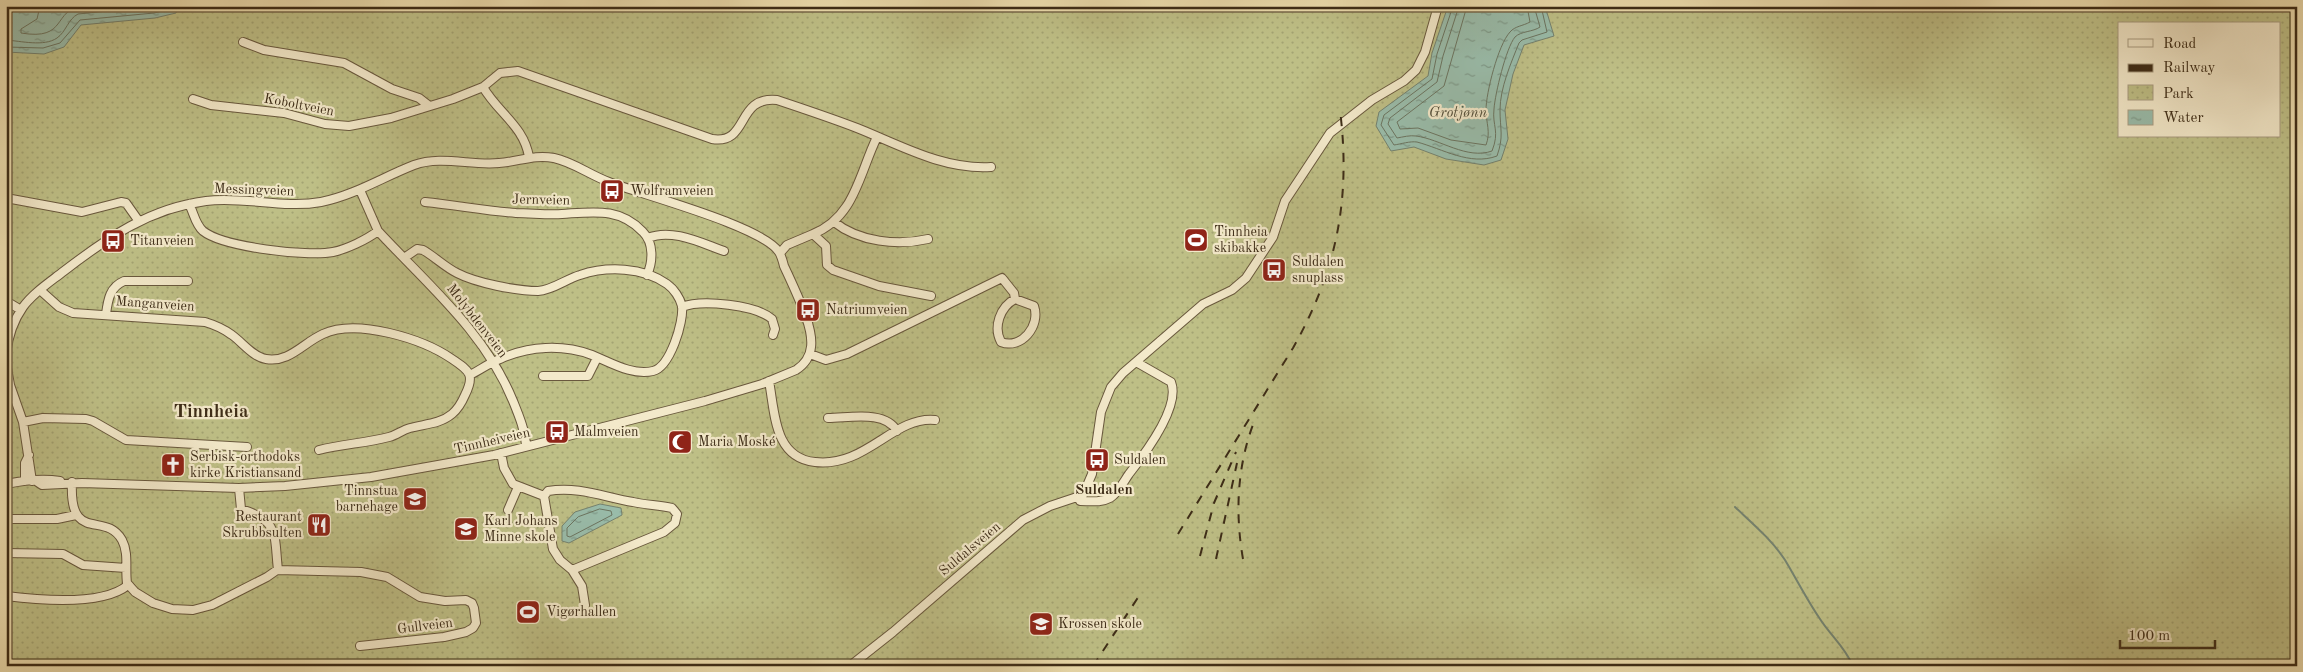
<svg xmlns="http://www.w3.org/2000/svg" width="2303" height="672" viewBox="0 0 2303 672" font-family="'Old Standard TT',serif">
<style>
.park{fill:url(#park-dots);stroke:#7e764e;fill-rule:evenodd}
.water{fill:url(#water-ripples);stroke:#74826f}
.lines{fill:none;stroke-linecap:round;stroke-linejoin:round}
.shore{stroke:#6b7460;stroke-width:1}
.stream{stroke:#74826f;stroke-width:2}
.minor-casing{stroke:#69583d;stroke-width:10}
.minor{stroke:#f3e9ca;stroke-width:8}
.rail{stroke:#3d2c17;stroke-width:2;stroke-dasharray:9 9;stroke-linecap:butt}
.labels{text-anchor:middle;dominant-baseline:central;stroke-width:4.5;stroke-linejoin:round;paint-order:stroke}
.street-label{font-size:14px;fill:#3d2c17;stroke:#f3e9ca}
.poi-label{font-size:14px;fill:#3d2c17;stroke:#f3e9ca;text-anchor:start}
.water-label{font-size:15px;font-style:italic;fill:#54503c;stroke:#f3e9ca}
.neighbourhood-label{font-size:15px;font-weight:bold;fill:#3d2c17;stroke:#f3e9ca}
.district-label{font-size:19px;font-weight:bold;fill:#3d2c17;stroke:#f3e9ca}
</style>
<defs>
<pattern id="park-dots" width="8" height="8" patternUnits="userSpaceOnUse" patternTransform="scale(1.25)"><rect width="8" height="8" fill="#bebf86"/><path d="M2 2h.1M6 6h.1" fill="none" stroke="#a4a473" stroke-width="1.8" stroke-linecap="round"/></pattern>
<pattern id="water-ripples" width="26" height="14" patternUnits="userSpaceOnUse" patternTransform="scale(1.25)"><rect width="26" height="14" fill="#99bcaa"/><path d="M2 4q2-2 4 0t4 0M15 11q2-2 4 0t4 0" fill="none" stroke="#7e9989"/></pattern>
</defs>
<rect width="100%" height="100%" fill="#ecddae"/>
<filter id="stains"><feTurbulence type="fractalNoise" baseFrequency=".004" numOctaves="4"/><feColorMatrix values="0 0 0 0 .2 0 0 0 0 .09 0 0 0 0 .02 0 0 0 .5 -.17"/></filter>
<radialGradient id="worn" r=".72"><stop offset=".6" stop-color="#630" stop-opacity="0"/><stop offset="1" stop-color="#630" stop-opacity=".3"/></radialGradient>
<!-- park -->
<path class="park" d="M6,6h2291v660h-2291zM2119,24h160v112h-160z"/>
<!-- water -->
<path class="water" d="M26,6h151l1,1 -2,6 -21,5 -74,7 -17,22 -20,7 -38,-2v-37z
M1448,6h97l9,30 -30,9 -11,29 -8,36 3,29 -7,21 -17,5 -38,-6 -32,-12 -23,4 -15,-25 3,-14 49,-36 4,-23z
M600,504l21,4 1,7 -53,28 -7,-2v-15l13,-14z"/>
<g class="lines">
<!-- shore -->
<path class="shore" d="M40,6l-3,13 -16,10v4c47,8 31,-23 61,-27
M1453,6l-16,48 -5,25 -48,36 -3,10 13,20c7,-1 16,-4 23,-3 26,7 53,24 80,14 7,-20 3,-26 3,-46 0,-22 11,-47 19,-67l3,-3 25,-8 -6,-26
M1459,6l-16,50 -6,26 -47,36 -2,6 9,14c6,-1 13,-3 19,-2 24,3 51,24 76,15 8,-20 0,-25 2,-42 1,-15 12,-61 21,-72 6,-6 18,-5 25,-10l-6,-21
M1467,6l-23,80 -47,36 3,7 18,-1 33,12 35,5c5,-13 0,-22 0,-35 0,-17 12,-65 24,-78 5,-6 13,-6 20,-10l-3,-16
M6,40c15,1 38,7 51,-2 9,-6 11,-19 21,-24l78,-8
M6,47l37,1 17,-5 20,-23 74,-7 17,-4 2,-3
M600,509l11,2 1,4 -42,22 -3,-1v-8l11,-11z"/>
<!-- stream -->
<path class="stream" d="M1735,507c17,16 37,33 50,53 12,20 22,40 35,59 11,17 25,28 33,47"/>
<defs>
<path id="minor" d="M243,42l21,8 80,13 48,26 27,9 9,7
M483,87c15,26 41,39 46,70
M193,99l18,6 73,8 41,11 24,2 42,-8 62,-19 30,-12 17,-14 18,-2 194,68c38,6 23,-43 65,-39 27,9 54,18 80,28 43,17 86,42 134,39
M877,137c-18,37 -22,80 -64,97l13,12 1,19 6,5 46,16 52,10
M6,198l76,14 39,-10 5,1 12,17
M425,202c31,3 61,9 91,11 15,0 31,2 46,1 31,-2 58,-7 81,18 11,11 10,30 4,43
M189,204c5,9 6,20 14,27 20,16 104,26 130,21 14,-3 33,-12 45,-21l-18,-41
M834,222c25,20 64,24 94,17
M378,231c50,54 107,101 135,170 6,15 12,29 13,44
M648,238c24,-10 53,5 76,13
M780,253l7,-8 26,-11
M404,258l13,-9 6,1c12,7 22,17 34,23 19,10 60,18 81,18 15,-1 28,-12 42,-16 27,-9 63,-8 87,9 7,5 13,14 15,22 2,16 -12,61 -29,65 -21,5 -43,-9 -61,-16 -30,-11 -63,-9 -92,4 -11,4 -20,11 -30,16
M40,290l19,17 14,6 132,9c10,3 19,7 27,13 10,7 21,22 34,24 23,4 37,-16 57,-25 34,-16 100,5 129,25 18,12 23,16 13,36 -3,7 -7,14 -13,19 -12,10 -27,10 -42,14 -8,2 -13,7 -21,9 -22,6 -47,7 -70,13
M1015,299l19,7c7,20 -13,44 -33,36 -8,-15 -1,-35 14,-43z
M6,301l15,9
M682,307c20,-8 74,-2 90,12l3,10 -2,6
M106,314c2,-15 4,-27 18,-33h64
M6,354c2,-16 7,-33 17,-47 10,-14 27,-25 41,-36 43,-33 86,-63 142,-70 38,-5 77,8 115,1 34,-7 62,-25 93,-37 27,-10 58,1 85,-2 19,-1 35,-9 55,-5 19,4 36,17 55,24 34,13 153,44 170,70 2,3 4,10 5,14 8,17 16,34 22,51 7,20 10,40 -10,53l-34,14 -57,17 -211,54 -123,22 -86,9 -46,2 -157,-5 -40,2 -6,-4
M810,354l16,6 21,-6 155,-76 12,15 1,6
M6,362l4,23 13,37 9,59
M543,376h45l9,-18
M769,381c6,32 5,77 46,81 51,6 78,-46 120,-42
M828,418c22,0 57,-8 69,13
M23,422l20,-4 43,1 7,2 33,19 121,7
M501,453l3,15 9,16 31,12 9,53 7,11 12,10 10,16 3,19
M25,481v-18l4,-8
M72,482c-3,63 33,28 50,58 7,13 3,29 5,43l8,9 18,11 19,6 21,1 19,-5 55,-28 10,-7 84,2 26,5 33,20 25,4 21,-1 6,3 2,5 2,15 -3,5 -7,4 -22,5 -84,9
M6,484c19,-4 36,-6 54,-3
M239,488l2,21c39,12 33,26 37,61
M544,496l4,-5c30,-5 56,6 85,11 13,3 26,3 39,6l5,6 -2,9 -11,9 -92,38
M1079,498l1,3c10,0 21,2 30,-3 8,-5 14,-17 19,-24 15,-19 52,-67 42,-92l-35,-20
M508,510l10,-23
M6,519h51l19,-4
M6,553l57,1 20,11 43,3
M6,596c32,4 97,10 122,-11
M850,666l43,-34 130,-112 27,-14 33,-11 9,-21 9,-62 10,-25 12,-14 80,-69 29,-14 14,-12 27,-41 12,-36 45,-68 42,-33 32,-19 12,-11 9,-18 13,-46"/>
</defs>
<!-- minor casing -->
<use href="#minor" class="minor-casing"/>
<!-- minor -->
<use href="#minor" class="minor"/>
<!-- rail -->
<path class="rail" d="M1178,534l115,-186c44,-78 58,-149 47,-238
M1200,556l14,-53 22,-51
M1216,559l21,-96
M1243,559c-8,-46 -6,-93 11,-137
M1093,666l46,-70"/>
</g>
<!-- icons -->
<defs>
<symbol id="bus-square" viewBox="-11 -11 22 22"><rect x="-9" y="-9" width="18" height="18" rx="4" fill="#8f2418" stroke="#f3e9ca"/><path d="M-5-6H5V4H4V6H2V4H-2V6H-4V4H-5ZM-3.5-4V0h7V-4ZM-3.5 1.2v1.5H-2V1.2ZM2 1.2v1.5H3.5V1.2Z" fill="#fff"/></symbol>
<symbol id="stadium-square" viewBox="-11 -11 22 22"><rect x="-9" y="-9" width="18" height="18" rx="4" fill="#8f2418" stroke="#f3e9ca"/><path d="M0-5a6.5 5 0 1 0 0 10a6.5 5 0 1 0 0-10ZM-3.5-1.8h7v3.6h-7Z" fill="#fff"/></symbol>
<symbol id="mosque-square" viewBox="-11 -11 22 22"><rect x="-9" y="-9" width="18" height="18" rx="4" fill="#8f2418" stroke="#f3e9ca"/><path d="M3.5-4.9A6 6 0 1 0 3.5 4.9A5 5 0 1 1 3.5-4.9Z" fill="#fff"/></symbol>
<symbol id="church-square" viewBox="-11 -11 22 22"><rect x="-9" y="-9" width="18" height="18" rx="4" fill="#8f2418" stroke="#f3e9ca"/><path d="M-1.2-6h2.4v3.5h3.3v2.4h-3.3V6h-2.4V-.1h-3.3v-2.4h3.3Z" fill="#fff"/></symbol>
<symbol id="school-square" viewBox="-11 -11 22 22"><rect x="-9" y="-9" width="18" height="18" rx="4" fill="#8f2418" stroke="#f3e9ca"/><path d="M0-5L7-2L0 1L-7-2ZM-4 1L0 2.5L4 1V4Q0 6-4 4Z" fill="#fff"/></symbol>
<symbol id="restaurant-square" viewBox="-11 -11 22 22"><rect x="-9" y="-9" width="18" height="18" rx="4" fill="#8f2418" stroke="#f3e9ca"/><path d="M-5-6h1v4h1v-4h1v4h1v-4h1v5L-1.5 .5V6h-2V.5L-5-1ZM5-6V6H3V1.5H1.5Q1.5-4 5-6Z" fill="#fff"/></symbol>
</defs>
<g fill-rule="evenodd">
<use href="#bus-square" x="598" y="177" width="28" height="28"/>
<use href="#stadium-square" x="1182" y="226" width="28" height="28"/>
<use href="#bus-square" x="99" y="227" width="28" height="28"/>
<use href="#bus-square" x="1260" y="256" width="28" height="28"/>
<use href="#bus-square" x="794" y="296" width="28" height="28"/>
<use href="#bus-square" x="543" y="418" width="28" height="28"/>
<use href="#mosque-square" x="666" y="428" width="28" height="28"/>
<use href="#bus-square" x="1083" y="446" width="28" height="28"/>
<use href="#church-square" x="159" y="451" width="28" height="28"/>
<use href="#school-square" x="401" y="485" width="28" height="28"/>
<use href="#restaurant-square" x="305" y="511" width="28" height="28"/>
<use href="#school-square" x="452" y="515" width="28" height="28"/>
<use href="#stadium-square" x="514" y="598" width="28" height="28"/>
<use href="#school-square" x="1027" y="610" width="28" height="28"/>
</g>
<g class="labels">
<!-- street labels -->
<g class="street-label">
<text transform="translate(299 105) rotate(11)">Koboltveien</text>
<text transform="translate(254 190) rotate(2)">Messingveien</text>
<text transform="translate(541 200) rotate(1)">Jernveien</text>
<text transform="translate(155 304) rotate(4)">Manganveien</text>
<text transform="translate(477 321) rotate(52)">Molybdenveien</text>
<text transform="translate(492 441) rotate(-13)">Tinnheiveien</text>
<text transform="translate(970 549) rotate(-40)">Suldalsveien</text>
<text transform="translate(425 626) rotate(-7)">Gullveien</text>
</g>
<!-- poi labels -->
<g class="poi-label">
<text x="630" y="191">Wolframveien</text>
<text x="1214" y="232">Tinnheia<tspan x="1214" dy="16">skibakke</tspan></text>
<text x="130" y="241">Titanveien</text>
<text x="1292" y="262">Suldalen<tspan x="1292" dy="16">snuplass</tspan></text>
<text x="826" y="310">Natriumveien</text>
<text x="574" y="432">Malmveien</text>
<text x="698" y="442">Maria Moské</text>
<text x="190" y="457">Serbisk-orthodoks<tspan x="190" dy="16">kirke Kristiansand</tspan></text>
<text x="1114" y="460">Suldalen</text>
<text x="398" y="491" text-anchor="end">Tinnstua<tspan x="398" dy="16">barnehage</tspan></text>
<text x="302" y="517" text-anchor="end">Restaurant<tspan x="302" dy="16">Skrubbsulten</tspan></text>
<text x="484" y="521">Karl Johans<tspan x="484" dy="16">Minne skole</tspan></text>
<text x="546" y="612">Vigørhallen</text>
<text x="1058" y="624">Krossen skole</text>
</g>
<!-- water labels -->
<g class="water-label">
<text x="1458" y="113">Grotjønn</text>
</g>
<!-- neighbourhood labels -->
<g class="neighbourhood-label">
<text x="1104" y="490">Suldalen</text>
</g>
<!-- district labels -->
<g class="district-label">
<text x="211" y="412">Tinnheia</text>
</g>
</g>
<!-- margin -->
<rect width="2303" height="672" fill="none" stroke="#ecddae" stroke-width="25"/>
<rect x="8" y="8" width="2288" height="657" fill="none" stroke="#3d2c17" stroke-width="2.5"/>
<rect x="12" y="12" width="2278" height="647" fill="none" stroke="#3d2c17"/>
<!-- legend -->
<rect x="2118" y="22" width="162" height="115" fill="#f3e9ca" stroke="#aa9d82"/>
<rect x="2128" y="39" width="25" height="8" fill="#f3e9ca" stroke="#aa9d82"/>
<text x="2163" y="48" font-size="15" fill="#3d2c17">Road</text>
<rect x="2128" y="64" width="25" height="8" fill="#3d2c17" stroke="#aa9d82"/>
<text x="2163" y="72" font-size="15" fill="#3d2c17">Railway</text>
<rect x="2128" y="85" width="25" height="15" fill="url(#park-dots)" stroke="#aa9d82"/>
<text x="2163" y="98" font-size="15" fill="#3d2c17">Park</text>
<rect x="2128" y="110" width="25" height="15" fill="url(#water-ripples)" stroke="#aa9d82"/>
<text x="2163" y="122" font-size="15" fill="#3d2c17">Water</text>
<!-- scale -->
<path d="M2120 640v8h95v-8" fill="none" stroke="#3d2c17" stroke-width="2.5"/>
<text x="2128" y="640" font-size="15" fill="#3d2c17" stroke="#f3e9ca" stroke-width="4" paint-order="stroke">100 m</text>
<rect width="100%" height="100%" filter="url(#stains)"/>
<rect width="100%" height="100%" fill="url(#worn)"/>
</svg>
